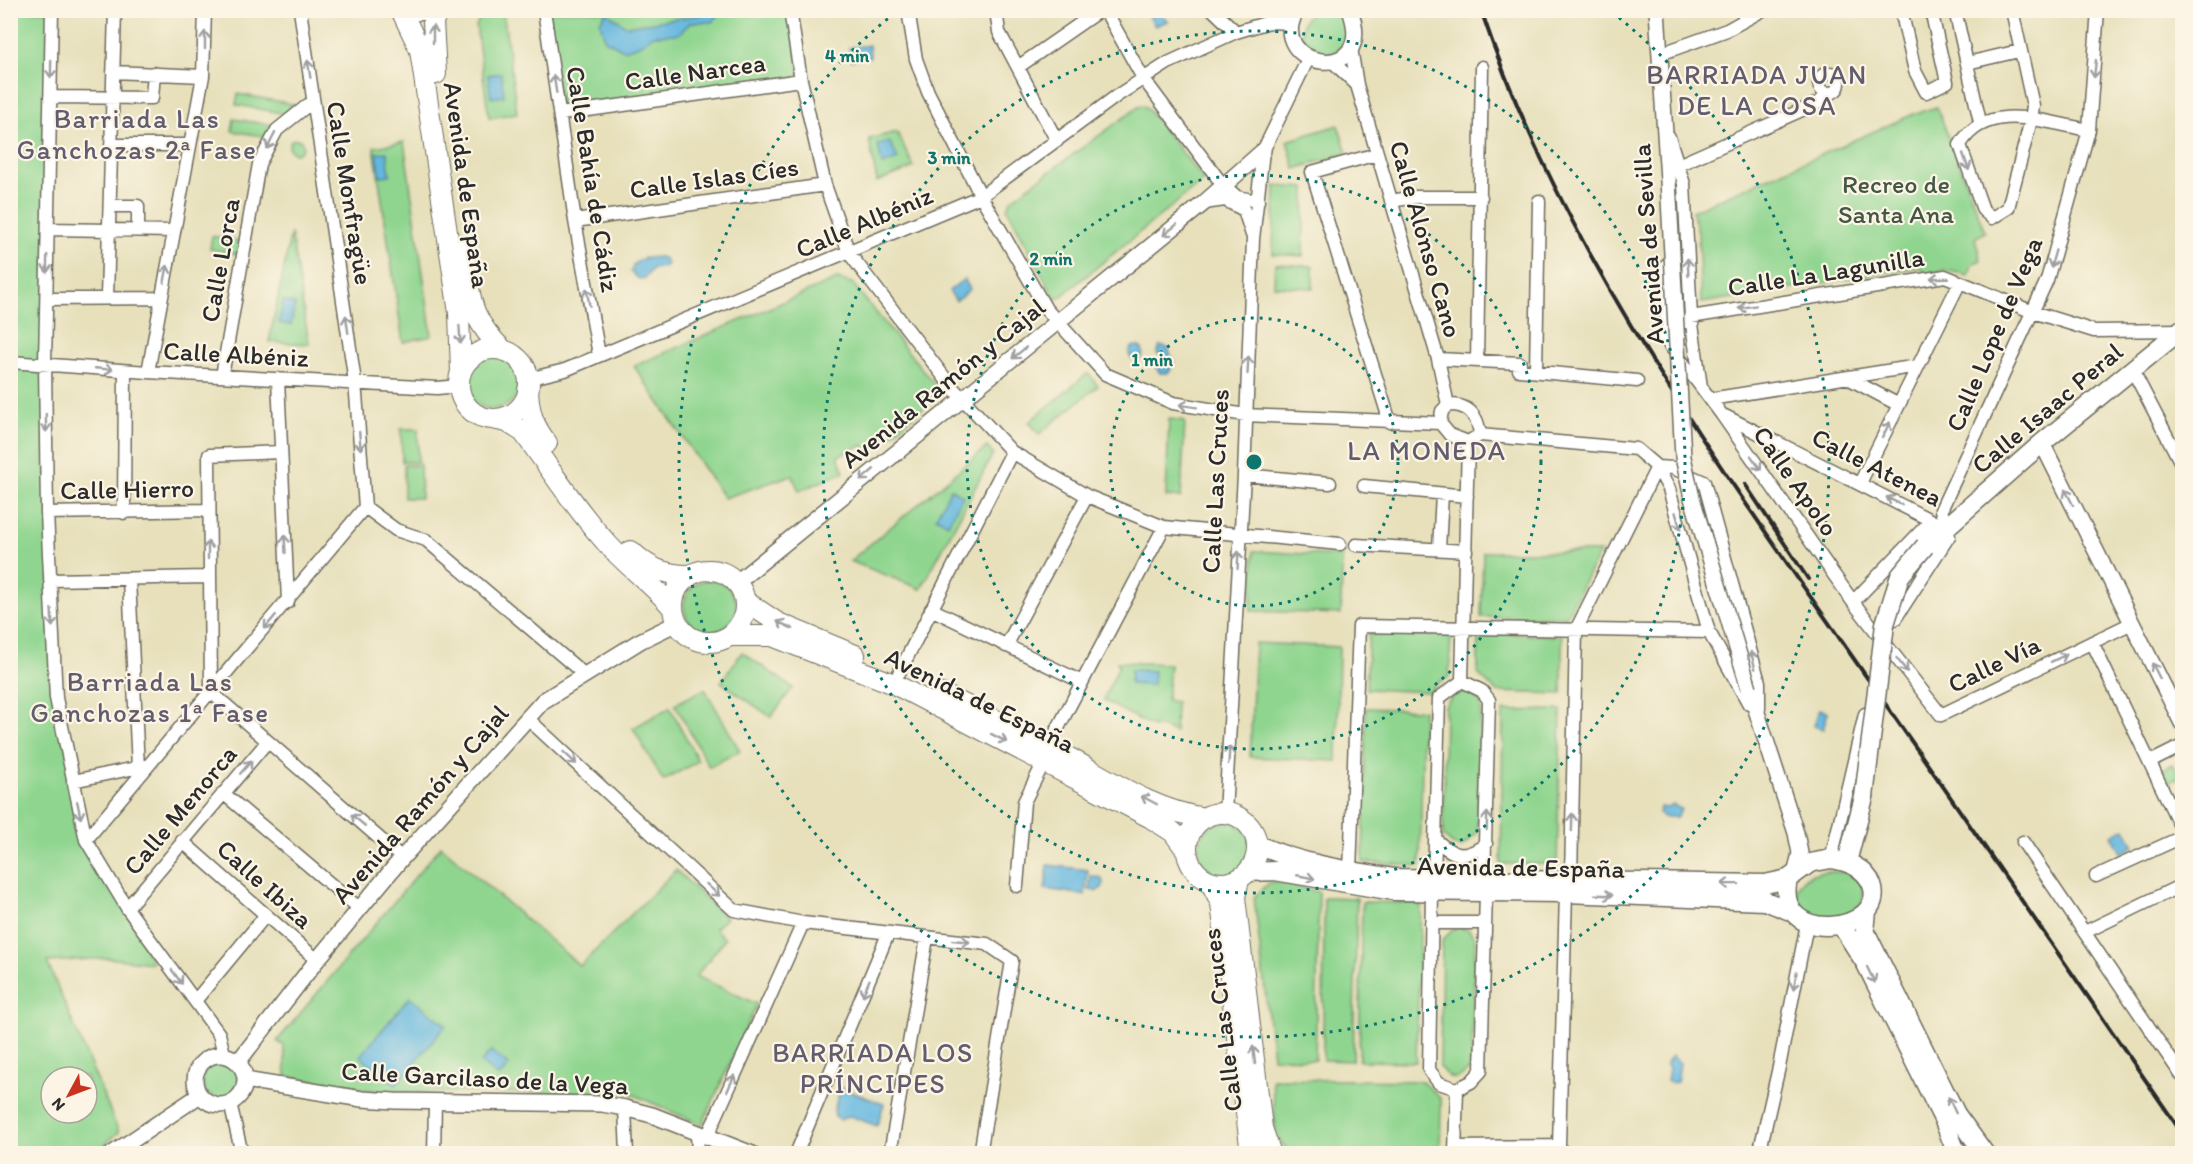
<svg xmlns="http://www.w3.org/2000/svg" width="2193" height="1164" viewBox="0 0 2193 1164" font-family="Itim,sans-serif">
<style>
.green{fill:#8fd58f;stroke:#5d805d;stroke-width:1.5;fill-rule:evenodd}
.water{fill:#63b7df;stroke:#477185;stroke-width:1.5}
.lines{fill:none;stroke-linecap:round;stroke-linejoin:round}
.minor-casing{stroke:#6d6a5d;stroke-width:15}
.tertiary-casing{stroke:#6d6a5d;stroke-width:18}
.secondary-casing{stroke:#6d6a5d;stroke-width:21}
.primary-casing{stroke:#6d6a5d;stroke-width:22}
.minor{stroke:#fff;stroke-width:12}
.tertiary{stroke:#fff;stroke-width:15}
.secondary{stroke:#fff;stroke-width:18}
.primary{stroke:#fff;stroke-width:20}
.rail{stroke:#2b2b2b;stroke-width:4}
.tertiary-bridge-casing{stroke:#6d6a5d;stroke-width:18;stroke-linecap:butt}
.secondary-bridge-casing{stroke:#6d6a5d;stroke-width:21;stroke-linecap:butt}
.tertiary-bridge{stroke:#fff;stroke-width:15}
.secondary-bridge{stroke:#fff;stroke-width:18}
.oneway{stroke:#a0a0a0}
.ring{fill:none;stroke:#0f766e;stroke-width:3;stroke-dasharray:3 6}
.labels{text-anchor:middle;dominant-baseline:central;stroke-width:4.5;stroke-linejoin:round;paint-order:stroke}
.street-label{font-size:26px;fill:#2b2b2b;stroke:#fcf5e5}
.park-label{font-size:26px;fill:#445644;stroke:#fcf5e5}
.neighbourhood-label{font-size:27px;letter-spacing:1.5px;fill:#615d6e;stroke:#fcf5e5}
.centre{fill:#0f766e;stroke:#fcf5e5;stroke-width:3}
.ring-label{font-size:18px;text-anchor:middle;font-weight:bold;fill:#0f766e;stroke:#fcf5e5;stroke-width:4.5;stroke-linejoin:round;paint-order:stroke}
</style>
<rect width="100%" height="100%" fill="#fcf5e5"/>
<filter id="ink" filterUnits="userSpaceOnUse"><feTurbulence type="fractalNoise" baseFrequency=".0167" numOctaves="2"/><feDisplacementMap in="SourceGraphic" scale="12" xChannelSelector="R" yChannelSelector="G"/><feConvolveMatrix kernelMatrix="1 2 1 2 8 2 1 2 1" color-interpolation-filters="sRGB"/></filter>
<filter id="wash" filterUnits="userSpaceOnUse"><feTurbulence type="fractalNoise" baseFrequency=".008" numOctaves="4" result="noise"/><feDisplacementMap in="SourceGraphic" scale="24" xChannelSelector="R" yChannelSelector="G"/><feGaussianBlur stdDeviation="1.35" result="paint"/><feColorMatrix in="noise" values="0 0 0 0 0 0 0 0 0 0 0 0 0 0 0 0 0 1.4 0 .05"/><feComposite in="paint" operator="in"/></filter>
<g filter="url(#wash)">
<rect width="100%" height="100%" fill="#e7e0bb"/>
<!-- green -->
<path class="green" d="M1302 31a23 23 0 1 1 46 0a23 23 0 1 1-46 0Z
M10,11h42l-7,353 11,334 30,142 41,68 25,55 -44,-5 -61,4 72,170 -24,21h-84zM51,1077h36v36h-36z
M484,11h19l14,102 -28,5 -13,-92z
M548,11h242l11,69 -241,34z
M238,94l55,10 -6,10 -51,-9z
M1141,105l5,2 58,73 -145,118 -4,1 -48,-91 5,-9z
M1937,107l48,125 -10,6 6,22 -9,4 -3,11 -26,-5 -17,4 -7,-7 -218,36 -3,-71 -6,-21 224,-98z
M234,119l44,7 -10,11 -36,-6z
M1338,125l9,28 -52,16 -8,-28z
M897,132l17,35 -37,15 -8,-43z
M289 146a7 7 0 1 1 14 0a7 7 0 1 1-14 0Z
M404,142l28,194 -29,6 -29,-195z
M1275,186l30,2 -2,68 -30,-2z
M291,233l18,111 -40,-2z
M212,236l31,6 -2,13 -31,-6z
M1275,264l38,2v22l-39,-2z
M837,279l15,4 83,102 -1,14 -66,55 -5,-9 -25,11 6,16 -45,19 -7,-16 -68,23 -90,-132z
M466 382a27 27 0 1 1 54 0a27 27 0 1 1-54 0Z
M1088,373l10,13 -59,48 -10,-12z
M1169,419l16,2 -4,76h-15z
M401,429h17v33h-16z
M987,447l6,7 -72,135 -71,-28z
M404,465h16l1,33h-17z
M1254,551l88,5 -1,58 -90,-3z
M1483,552h117l-34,65h-85z
M684 606a26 26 0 1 1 52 0a26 26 0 1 1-52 0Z
M1369,633l82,2 -2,42 -10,5 -9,10 -64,-3z
M1478,633l84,3v58l-65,-2 -19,-18z
M1255,643l84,4 -2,114 -87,-4z
M742,652l51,36 -22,29 -50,-35z
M1117,662l53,2 -3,36 9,2 -1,30 -19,-6 -3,1 -50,-27 16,-34z
M705,689l35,62 -31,16 -34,-63z
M1466,692l11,6 4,6 -4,129 -15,14 -8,-2 -11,-9 2,-130 7,-10z
M670,707l28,54 -35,20 -30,-53z
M1366,708l57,2 -3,156 -57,-4z
M1561,710l-4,154h-56l2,-153z
M2173,764l7,13 -14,7 -6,-13z
M1198 849a27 27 0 1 1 54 0a27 27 0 1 1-54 0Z
M441,846l139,120 96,-96 50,48 -11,10 10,11 -29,37 61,28 -55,121 -72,-32 -250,-1 -94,-16 -2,-30 -7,-5z
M1847,872c15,8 20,18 14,34 -17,12 -37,14 -57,5l-8,-18c7,-25 30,-21 51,-21z
M1279,881l40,11 -4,168 -42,-3 -19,-160 15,-14z
M1324,897l33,1 -4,163 -30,-1z
M1362,902l59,1 -5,159 -57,-1z
M1458,927l11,3 6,9 -4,129c-12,13 -21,14 -31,-1l2,-126 9,-10z
M202 1080a18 18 0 1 1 36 0a18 18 0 1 1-36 0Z
M1272,1079l150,2 19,18 -1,54h-151l-13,-17z"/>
<!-- water -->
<path class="water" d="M1146,11h12l10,10 -13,5z
M606,12l20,14 96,-14 -10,10h-21l-12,12 -25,1 -15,10 -15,5 -19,-10 -5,-18z
M869,45l1,12 -19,3 -2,-12z
M501,73l3,23 -13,2 -3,-23z
M890,142l8,17 -16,6 -4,-20z
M387,152l3,23 -10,1 -3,-23z
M660,257l5,2 2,5 -3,3 -12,2 -7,9 -6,1 -8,-7 3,-8 10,-6z
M964,279l6,10 -14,12 -7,-10z
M283,301l12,3 -4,21 -12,-2z
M1160,346l8,2 6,16 -6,9h-8l-5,-7 10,-6 -8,-7z
M1129 353a7 7 0 1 1 14 0a7 7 0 1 1-14 0Z
M951,489l12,7 -15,28 -12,-7z
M1131,670l23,1 -1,14 -23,-1z
M1819,709l9,3 -5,17 -9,-3z
M1673,805l8,4 -4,8h-13l-5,-3 1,-7 8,1z
M2125,828l9,18 -13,7 -9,-18z
M1048,865l40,5 -3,25 -40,-6z
M1091,876l10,2 3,5 -2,5 -5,3 -8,-1z
M410,997l36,28 -50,60 -36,-29z
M491,1051l18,14 -10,12 -18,-14z
M1672,1056l8,7 -3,19 -7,1 -3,-2 2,-13 -3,-4z
M841,1088l43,16 -7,22 -27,-10 -10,4 -5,-3 -1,-8z"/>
</g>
<g filter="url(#ink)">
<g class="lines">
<defs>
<path id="minor" d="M52,10l-7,354 2,149 9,185 30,142 41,68 92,126 5,20
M544,10l31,211 24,134
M790,10l11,70 24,105 24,68 102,133 61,66 75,44 77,31 176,17
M908,10l8,49 12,33 53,104 65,113 59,65 68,29 72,12 195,8
M996,10l3,22 58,109
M1105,10l38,68 79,106 15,13 21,4
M1213,10l23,22
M1901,10l14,61 11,21 21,-10 -16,-72
M1955,10l25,112
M2012,10l21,96 -2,14 -23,88 -16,10 -9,-8 -23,-65c26,-46 87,-22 129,-15
M1351,48l6,37 81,274 10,46
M1660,54l67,-24 36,-20
M1333,62l23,22
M1967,63l52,-12
M1018,67l82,-57
M113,72l90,4
M1819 83a10 10 0 1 1 20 0a10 10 0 1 1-20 0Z
M50,97l102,1 2,-25
M560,114l241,-34
M1669,137l15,47 7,133 10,70
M111,145h77
M1377,154l-65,18 78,250
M1678,165l142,-63 8,-9
M1391,201l24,-4h66
M1204,203l21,-3 19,10 8,25
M110,206h28v23
M575,221l250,-36
M48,229l126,2
M1666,265l-3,71 59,79 131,187 88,113 191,-92
M107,298l8,-288
M47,299l114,-1
M1671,330l20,-13 254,-41 88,36 61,19 87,-1
M1438,359l82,4 -1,7 118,11
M1477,361l5,-294
M10,362l138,10 289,16 22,-2
M2132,369l50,96
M1536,371l3,-170
M148,372l55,-296 2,-66
M222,376l37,-212 18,-34 36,-29
M1848,378l51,27
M278,379l10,223
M528,379l37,-9 416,-174 137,-101 50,-32 68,-31 33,-10 22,1
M1710,399l208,-33
M1448,405c20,-1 30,10 32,30l-12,7 -18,-7 -10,-12 2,-12z
M1725,416l221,112
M1480,435l156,14 21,18 12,22 40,143 40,72
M280,452l-71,3 2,237 191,166
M1657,467l16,1 31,14 55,200v27
M1244,475l86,8
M1860,483l100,-201
M1364,486l103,10
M365,507l31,23 30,10 159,135
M47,513l161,-3
M124,513l1,-142
M1356,545l110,6
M1439,549l3,-55
M129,579l9,189
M50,580l158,-3
M1853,602l73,-76 16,1
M931,609l151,73
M1884,625l11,-6 54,-83 -8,-26 106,-230 42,-150 9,-120
M2092,642l90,188
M1006,646l81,-150
M899,673l113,-221
M1462,681l6,-239
M1462,681l20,10 7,9 -5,179
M527,718l207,192 69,13 184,21 25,17 -32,193
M1048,747l116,-220
M2150,762l32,-16
M73,781l72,-15
M223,793l137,116
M1225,813l19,-338 9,-236 10,-88 45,-92
M1435,839c19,18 29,21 51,5
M86,840l279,-333 -10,-125 -55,-372
M182,841l135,119
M2023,842l159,234
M1831,859l34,-145
M1350,872l9,-246 350,6
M2096,876l86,-39
M1434,879l5,-181 23,-17
M1571,880l5,-250 81,-163
M1017,886l7,-84 21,-42
M1432,893l-3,177 10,13 18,6 14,-7 10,-11 5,-178
M127,908l140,-166
M1431,923h54
M2085,932l97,-47
M195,1001l71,-86
M230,1103l12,51
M625,1108l2,46
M697,1133l1,21
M707,1137l96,-214
M1456,1147l103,-1 7,-253
M1455,1152l2,-63
M434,1154l1,-52
M796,1154l92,-220
M890,1154l37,-216
M1759,1154l20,-87 28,-143"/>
<path id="tertiary" d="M1297,10c-35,57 82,79 53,0
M1657,10l11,170
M2042,443l140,280
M737,582l467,-379 59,-52
M1749,688l47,145 4,20 -4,18
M195 1080a25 25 0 1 1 50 0a25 25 0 1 1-50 0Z
M238,1062l79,-102 85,-102 141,-157 97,-60 37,-18
M245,1080l117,19 32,2 208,3 23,4 27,7 100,39
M112,1154l88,-59"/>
<path id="secondary" d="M1925,546l117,-103 140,-114
M1256,844c43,20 92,27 139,34l370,6 23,-5
M1831,859c17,3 34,8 41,26 17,47 -100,64 -84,-6l22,-16z
M1847,862l17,-65
M1248,872l27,-1 119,20 172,2 199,8 28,11
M1867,911l-2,20 91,183 29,40
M1841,925l25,39 78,157 13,33"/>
<path id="primary" d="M401,10l19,40 39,263 2,60
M412,10h11
M436,74l-3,-52 5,-12
M463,249c8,48 4,67 41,102
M459 384a35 35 0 1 1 70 0a35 35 0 1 1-70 0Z
M528,389c1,23 5,36 19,54
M492,419l15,3 16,10c27,36 51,75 81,108 21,25 48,43 69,68
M631,551c18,17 33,24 58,24
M673 606a36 36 0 1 1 72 0a36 36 0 1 1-72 0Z
M745,601l33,22 77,32
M731,636h41l122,48 257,134 22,14 14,19
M942,694c42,20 84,40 124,62 44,24 88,55 139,62
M1187 848a35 35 0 1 1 70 0a35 35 0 1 1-70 0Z
M1239,879l-4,18 27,231 9,26
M1210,881l11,22 30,251"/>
</defs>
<!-- minor casing -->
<use href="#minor" class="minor-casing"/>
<!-- tertiary casing -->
<use href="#tertiary" class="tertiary-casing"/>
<!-- secondary casing -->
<use href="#secondary" class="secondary-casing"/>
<!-- primary casing -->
<use href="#primary" class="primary-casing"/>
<!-- minor -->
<use href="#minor" class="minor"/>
<!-- tertiary -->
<use href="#tertiary" class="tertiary"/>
<!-- secondary -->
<use href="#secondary" class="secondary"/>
<!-- primary -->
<use href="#primary" class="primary"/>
<!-- rail -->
<path class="rail" d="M1481,10c77,230 222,433 359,629 115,164 229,329 342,494
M1745,484l63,95"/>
<defs>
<path id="tertiary-bridge" d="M1668,180l15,277 9,41 57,190"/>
<path id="secondary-bridge" d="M1864,797l21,-173 15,-48 25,-30"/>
</defs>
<!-- tertiary-bridge casing -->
<use href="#tertiary-bridge" class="tertiary-bridge-casing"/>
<!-- secondary-bridge casing -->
<use href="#secondary-bridge" class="secondary-bridge-casing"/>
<!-- tertiary-bridge -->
<use href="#tertiary-bridge" class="tertiary-bridge"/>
<!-- secondary-bridge -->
<use href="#secondary-bridge" class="secondary-bridge"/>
</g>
<!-- one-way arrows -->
<defs><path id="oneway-shaft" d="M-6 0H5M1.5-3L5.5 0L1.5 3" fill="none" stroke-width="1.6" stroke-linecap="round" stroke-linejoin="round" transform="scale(1.5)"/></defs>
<g class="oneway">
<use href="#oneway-shaft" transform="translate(433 34) rotate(-90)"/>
<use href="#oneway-shaft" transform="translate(205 40) rotate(-90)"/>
<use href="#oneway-shaft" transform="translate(51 69) rotate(91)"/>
<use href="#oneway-shaft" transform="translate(309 69) rotate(-99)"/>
<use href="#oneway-shaft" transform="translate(2095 69) rotate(96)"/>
<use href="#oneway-shaft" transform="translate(555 84) rotate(-99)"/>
<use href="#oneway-shaft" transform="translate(271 141) rotate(117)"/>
<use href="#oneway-shaft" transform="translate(1966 162) rotate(71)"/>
<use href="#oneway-shaft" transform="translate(1170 230) rotate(141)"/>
<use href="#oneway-shaft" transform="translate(2053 259) rotate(106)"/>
<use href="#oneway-shaft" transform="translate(47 264) rotate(91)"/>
<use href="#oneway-shaft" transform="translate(1688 267) rotate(-93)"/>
<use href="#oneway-shaft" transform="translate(166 274) rotate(-79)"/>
<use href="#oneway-shaft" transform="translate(1939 278) rotate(179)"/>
<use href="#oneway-shaft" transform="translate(588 297) rotate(-100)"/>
<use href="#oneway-shaft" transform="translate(1747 307) rotate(170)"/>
<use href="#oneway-shaft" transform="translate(347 324) rotate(-98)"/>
<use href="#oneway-shaft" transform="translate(460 335) rotate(86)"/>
<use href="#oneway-shaft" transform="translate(1019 353) rotate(141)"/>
<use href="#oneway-shaft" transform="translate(1248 365) rotate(-87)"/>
<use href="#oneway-shaft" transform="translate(104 369) rotate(5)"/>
<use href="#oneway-shaft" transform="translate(1188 406) rotate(-171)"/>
<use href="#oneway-shaft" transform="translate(46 423) rotate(89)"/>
<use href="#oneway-shaft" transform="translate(1886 430) rotate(-64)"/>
<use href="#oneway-shaft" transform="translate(360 441) rotate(85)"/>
<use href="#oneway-shaft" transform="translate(1756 463) rotate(55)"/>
<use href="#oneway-shaft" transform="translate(867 475) rotate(140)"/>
<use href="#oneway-shaft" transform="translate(2069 497) rotate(-117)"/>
<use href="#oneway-shaft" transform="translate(1894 501) rotate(-153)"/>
<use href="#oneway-shaft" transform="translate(1678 521) rotate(74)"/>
<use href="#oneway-shaft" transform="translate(285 544) rotate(-93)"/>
<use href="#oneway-shaft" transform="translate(208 550) rotate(-90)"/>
<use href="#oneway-shaft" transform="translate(1238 560) rotate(-87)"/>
<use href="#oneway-shaft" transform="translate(52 618) rotate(87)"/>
<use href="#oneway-shaft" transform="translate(270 622) rotate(130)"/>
<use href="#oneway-shaft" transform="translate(785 625) rotate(-155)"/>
<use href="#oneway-shaft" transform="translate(2059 658) rotate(-26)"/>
<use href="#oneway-shaft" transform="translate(1753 660) rotate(-105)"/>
<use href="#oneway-shaft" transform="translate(1902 665) rotate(52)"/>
<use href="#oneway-shaft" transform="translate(2156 671) rotate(-117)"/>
<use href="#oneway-shaft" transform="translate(999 738) rotate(27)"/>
<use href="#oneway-shaft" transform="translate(1229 755) rotate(-87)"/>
<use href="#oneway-shaft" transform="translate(570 758) rotate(43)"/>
<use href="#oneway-shaft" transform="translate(246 767) rotate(-49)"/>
<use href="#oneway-shaft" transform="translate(1149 800) rotate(-152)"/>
<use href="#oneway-shaft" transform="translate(79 810) rotate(78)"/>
<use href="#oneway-shaft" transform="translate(358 820) rotate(-140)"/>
<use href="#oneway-shaft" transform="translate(1487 821) rotate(-88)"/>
<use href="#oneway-shaft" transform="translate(1572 822) rotate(-89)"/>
<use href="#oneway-shaft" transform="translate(1306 877) rotate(11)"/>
<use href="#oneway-shaft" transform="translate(1730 884) rotate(-179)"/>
<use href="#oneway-shaft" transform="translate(713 890) rotate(43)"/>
<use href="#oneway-shaft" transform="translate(1604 895) rotate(2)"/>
<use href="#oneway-shaft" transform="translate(961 941) rotate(6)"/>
<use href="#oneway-shaft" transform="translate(1871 975) rotate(64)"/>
<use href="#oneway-shaft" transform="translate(177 977) rotate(54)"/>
<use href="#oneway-shaft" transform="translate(1795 981) rotate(100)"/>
<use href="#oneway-shaft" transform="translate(866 988) rotate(113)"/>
<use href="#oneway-shaft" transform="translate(1254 1055) rotate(-97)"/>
<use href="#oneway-shaft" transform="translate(731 1083) rotate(-66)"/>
<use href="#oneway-shaft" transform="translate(1952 1105) rotate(-115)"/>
</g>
</g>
<!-- distance rings -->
<g class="ring">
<circle cx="1254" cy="462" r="144"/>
<circle cx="1254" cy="462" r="287"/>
<circle cx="1254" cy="462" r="431"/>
<path d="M1612 12A575 575 0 1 1 896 12"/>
</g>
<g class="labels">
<!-- street labels -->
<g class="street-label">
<text transform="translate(695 72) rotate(-8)">Calle Narcea</text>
<text transform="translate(714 178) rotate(-8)">Calle Islas Cíes</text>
<text transform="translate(593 179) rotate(81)">Calle Bahía de Cádiz</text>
<text transform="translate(467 185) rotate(82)">Avenida de España</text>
<text transform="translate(350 193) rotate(81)">Calle Monfragüe</text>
<text transform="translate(864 222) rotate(-23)">Calle Albéniz</text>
<text transform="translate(1426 239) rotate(74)">Calle Alonso Cano</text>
<text transform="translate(1648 244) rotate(-94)">Avenida de Sevilla</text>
<text transform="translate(220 260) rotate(-80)">Calle Lorca</text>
<text transform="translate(1826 272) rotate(-9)">Calle La Lagunilla</text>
<text transform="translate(1994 334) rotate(-67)">Calle Lope de Vega</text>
<text transform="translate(236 354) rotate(3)">Calle Albéniz</text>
<text transform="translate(943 383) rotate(-39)">Avenida Ramón y Cajal</text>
<text transform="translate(2047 408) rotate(-40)">Calle Isaac Peral</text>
<text transform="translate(1877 467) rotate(27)">Calle Atenea</text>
<text transform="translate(1215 481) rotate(-87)">Calle Las Cruces</text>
<text transform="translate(1796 481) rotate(55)">Calle Apolo</text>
<text transform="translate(127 489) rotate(-1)">Calle Hierro</text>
<text transform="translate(1994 664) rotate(-26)">Calle Vía</text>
<text transform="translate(980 700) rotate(26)">Avenida de España</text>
<text transform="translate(420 804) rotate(-49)">Avenida Ramón y Cajal</text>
<text transform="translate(180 810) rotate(-50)">Calle Menorca</text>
<text transform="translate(1521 867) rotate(1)">Avenida de España</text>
<text transform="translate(265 884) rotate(42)">Calle Ibiza</text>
<text transform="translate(1222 1020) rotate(-97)">Calle Las Cruces</text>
<text transform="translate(485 1078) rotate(3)">Calle Garcilaso de la Vega</text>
</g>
<!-- park labels -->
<g class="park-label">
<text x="1896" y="184">Recreo de<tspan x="1896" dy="30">Santa Ana</tspan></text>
</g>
<!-- neighbourhood labels -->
<g class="neighbourhood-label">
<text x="1757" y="74">BARRIADA JUAN<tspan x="1757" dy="31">DE LA COSA</tspan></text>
<text x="137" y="118">Barriada Las<tspan x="137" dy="31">Ganchozas 2ª Fase</tspan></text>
<text x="1427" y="450">LA MONEDA</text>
<text x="150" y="681">Barriada Las<tspan x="150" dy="31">Ganchozas 1ª Fase</tspan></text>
<text x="873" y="1052">BARRIADA LOS<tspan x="873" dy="31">PRÍNCIPES</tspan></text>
</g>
</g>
<circle cx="1254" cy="462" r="9" class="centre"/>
<g class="ring-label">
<text x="847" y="62">4 min</text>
<text x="949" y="164">3 min</text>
<text x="1051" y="265">2 min</text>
<text x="1152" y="366">1 min</text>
</g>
<!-- margin -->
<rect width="2193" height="1164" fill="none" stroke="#fcf5e5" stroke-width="36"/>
<!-- north arrow -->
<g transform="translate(69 1095) rotate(229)"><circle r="28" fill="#fcf5e5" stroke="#a8a49b" stroke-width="1.5"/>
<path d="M0-4.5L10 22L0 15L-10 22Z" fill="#c8321e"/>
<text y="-9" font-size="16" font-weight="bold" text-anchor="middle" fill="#2b2b2b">N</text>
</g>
</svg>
